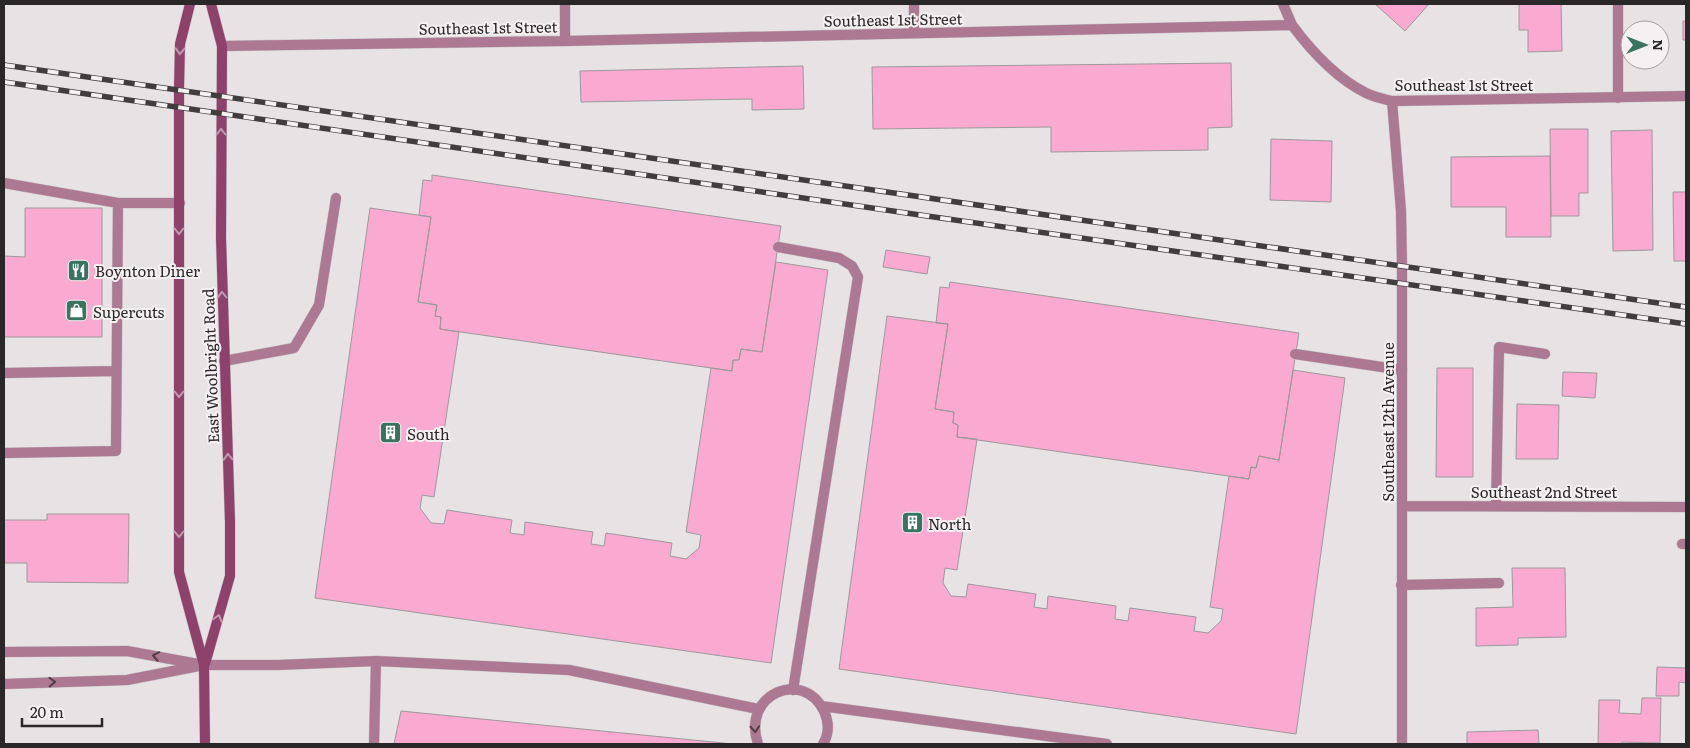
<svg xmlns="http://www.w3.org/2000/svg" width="1690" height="748" viewBox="0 0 1690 748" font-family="Literata,serif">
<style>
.building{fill:#faa9d1;stroke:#9d999b}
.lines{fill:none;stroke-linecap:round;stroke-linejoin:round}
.lane-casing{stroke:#c5c1c3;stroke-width:11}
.street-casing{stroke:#c5c1c3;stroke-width:11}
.secondary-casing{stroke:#c5c1c3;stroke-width:11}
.lane{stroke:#ad7892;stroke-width:10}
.street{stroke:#ad7892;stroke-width:10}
.secondary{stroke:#8e426b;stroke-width:10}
.rail-casing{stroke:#3f3d3e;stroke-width:5.5}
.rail{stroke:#f5f0f2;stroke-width:4;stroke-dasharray:11;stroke-linecap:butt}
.oneway{stroke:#c299ae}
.oneway2{stroke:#513f48}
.labels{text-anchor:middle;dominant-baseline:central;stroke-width:4;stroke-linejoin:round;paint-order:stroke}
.street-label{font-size:15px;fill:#292728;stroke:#f5f0f2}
.poi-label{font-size:15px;fill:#292728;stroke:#f5f0f2;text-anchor:start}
</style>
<rect width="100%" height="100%" fill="#e7e3e5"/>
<!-- building -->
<path class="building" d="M1375,4h54l-24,27z
M1519,4h42l1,47 -34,1v-22h-9z
M1683,21h3v19h-3z
M1231,63l1,64 -24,1v22l-157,2v-25l-178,2 -1,-62z
M803,66l1,43 -52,1v-11l-171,3 -1,-31z
M1550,129h38v64h-9v23h-28z
M1652,130l1,120 -40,1 -2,-120z
M1271,139l61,2 -1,61 -61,-2z
M1550,156l1,81h-45v-30h-55v-50z
M432,175l349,51 -19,126 -21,-3 -2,11h-6l-1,11 -292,-42 1,-12 -6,-1 2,-11 -19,-3 13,-85 -12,-2 4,-35 9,1z
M1673,192h13v69h-12z
M25,208h77v129h-98v-81l21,1z
M370,208l61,9 -13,85 19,3 -2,11 6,1 -1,12 19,3 -25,165 -12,-2 -2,13 11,15 13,1 3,-14 65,10 -2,13 14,2 1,-13 68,10 -2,12 13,2 2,-13 66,10 -2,13 16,3 13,-11 2,-13 -15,-3 25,-164 21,3 1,-11h6l2,-11 21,3 14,-90 52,8 -57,393 -456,-65z
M886,250l44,7 -3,17 -44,-7z
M950,282l349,51 -20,127 -20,-4 -3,12 -5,-1 -2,12 -292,-42 1,-12 -5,-2 1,-11 -19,-3 13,-85 -12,-1 4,-36 9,1z
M887,316l61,8 -13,85 19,3 -1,11 5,2 -1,12 20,2 -20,131 -12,-2 -2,15 8,13 15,1 2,-13 68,10 -2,13 13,2 1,-13 68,10 -1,13 13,2 2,-13 66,9 -2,14 14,2 13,-12 2,-12 -13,-2 19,-131 20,3 2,-12 5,1 3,-12 20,4 14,-90 52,8 -49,356 -457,-65z
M1437,368h36v109h-37z
M1563,372l34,1 -2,25 -33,-2z
M1517,404l42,1 -1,54h-42z
M47,514h82l-1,69 -101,-1v-19h-23v-43h43z
M1512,568h53l1,69 -48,1v7l-42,1v-38l37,-1z
M1657,667l29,1v15l-7,-1v14h-23z
M1642,698h19l-1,45 -38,-1v2h-24l1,-44h21l-1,13 22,1z
M401,711l332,33h-339z
M1538,730l1,14h-72v-12z"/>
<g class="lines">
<defs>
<path id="lane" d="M4,183l114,20
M778,247l61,11 13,8 6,11 -65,413
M1295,354l107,16
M224,361l70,-13 25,-43 17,-107
M4,373l112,-2
M4,453l112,-2 2,-248h62
M1496,506l3,-159 46,7
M1682,544h4
M1401,585l98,-2
M4,652l123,-1 71,13
M4,684l123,-4 77,-15h74l98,-4 193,9 189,39
M821,706l286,38
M374,744l2,-83
M758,744c-17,-50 45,-76 66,-33 5,11 5,23 -1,33"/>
<path id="street" d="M914,4v29
M1283,4l9,21
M1618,4v94
M565,41v-37
M222,46l343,-5 727,-16c20,27 44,53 74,68 8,4 18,6 26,8l294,-5
M1392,101l9,110 1,55v478
M1402,506l284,1"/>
<path id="secondary" d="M190,4l-10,40 -1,45v483l25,93 1,79
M205,664l25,-88v-54l-9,-284 1,-192 -11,-42"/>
</defs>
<!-- lane casing -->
<use href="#lane" class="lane-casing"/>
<!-- street casing -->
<use href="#street" class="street-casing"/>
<!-- secondary casing -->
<use href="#secondary" class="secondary-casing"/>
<!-- lane -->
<use href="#lane" class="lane"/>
<!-- street -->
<use href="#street" class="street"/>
<!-- secondary -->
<use href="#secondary" class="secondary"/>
<defs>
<path id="rail" d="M4,65l1682,242
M4,82l930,135 752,107"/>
</defs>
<!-- rail casing -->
<use href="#rail" class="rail-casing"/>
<!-- rail -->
<use href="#rail" class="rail"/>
</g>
<!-- one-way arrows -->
<defs><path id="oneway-chevron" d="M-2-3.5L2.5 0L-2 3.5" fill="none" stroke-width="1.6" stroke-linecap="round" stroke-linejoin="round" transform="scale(1.25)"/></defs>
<g class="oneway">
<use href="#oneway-chevron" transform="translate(180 51) rotate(92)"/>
<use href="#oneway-chevron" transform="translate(221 132) rotate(-90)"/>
<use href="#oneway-chevron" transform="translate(179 231) rotate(90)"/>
<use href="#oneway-chevron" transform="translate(222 295) rotate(-92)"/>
<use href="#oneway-chevron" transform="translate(179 394) rotate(90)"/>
<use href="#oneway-chevron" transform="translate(228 457) rotate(-92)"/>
<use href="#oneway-chevron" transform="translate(179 534) rotate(90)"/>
<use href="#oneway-chevron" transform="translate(218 618) rotate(-74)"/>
</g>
<g class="oneway2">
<use href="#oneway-chevron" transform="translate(156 656) rotate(-169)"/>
<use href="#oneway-chevron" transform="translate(52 682) rotate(-2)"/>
<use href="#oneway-chevron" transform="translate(755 729) rotate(87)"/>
</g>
<!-- icons -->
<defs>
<symbol id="restaurant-square" viewBox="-11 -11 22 22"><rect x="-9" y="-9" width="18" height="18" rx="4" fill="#38745f" stroke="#f5f0f2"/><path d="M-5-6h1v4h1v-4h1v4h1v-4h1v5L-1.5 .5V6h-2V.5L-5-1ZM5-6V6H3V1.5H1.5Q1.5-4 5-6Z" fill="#fff"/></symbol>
<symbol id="shop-square" viewBox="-11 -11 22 22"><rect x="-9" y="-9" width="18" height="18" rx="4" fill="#38745f" stroke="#f5f0f2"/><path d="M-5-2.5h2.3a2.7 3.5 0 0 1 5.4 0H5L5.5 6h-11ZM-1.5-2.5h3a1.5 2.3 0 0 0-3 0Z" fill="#fff"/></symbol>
<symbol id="building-square" viewBox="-11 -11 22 22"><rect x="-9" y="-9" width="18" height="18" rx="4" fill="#38745f" stroke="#f5f0f2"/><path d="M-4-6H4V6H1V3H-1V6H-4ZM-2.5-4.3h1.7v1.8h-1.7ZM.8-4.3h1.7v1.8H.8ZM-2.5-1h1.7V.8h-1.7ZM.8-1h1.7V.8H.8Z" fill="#fff"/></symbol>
</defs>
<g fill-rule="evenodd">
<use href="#restaurant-square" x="66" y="258" width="25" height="25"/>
<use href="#shop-square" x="64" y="298" width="25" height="25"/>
<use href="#building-square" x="378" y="420" width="25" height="25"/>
<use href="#building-square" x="900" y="510" width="25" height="25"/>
</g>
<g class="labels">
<!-- street labels -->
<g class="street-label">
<text transform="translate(893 19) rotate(-1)">Southeast 1st Street</text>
<text transform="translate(488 27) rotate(-1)">Southeast 1st Street</text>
<text x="1464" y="84">Southeast 1st Street</text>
<text transform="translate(210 366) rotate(-92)">East Woolbright Road</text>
<text transform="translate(1387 422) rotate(-90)">Southeast 12th Avenue</text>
<text x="1544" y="491">Southeast 2nd Street</text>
</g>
<!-- poi labels -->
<g class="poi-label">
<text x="95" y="270">Boynton Diner</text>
<text x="93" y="311">Supercuts</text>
<text x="407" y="433">South</text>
<text x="928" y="523">North</text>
</g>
</g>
<!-- border -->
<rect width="1690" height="748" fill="none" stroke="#292728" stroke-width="10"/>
<!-- north arrow -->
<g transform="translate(1645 45) rotate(90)"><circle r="24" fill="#f5f0f2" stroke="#a3a0a1"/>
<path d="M0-4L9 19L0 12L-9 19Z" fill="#38745f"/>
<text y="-8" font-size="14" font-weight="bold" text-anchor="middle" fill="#292728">N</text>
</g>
<!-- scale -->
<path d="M22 718v8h80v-8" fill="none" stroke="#292728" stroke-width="2.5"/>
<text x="30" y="718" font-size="15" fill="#292728" stroke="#f5f0f2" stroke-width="4" paint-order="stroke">20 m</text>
</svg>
